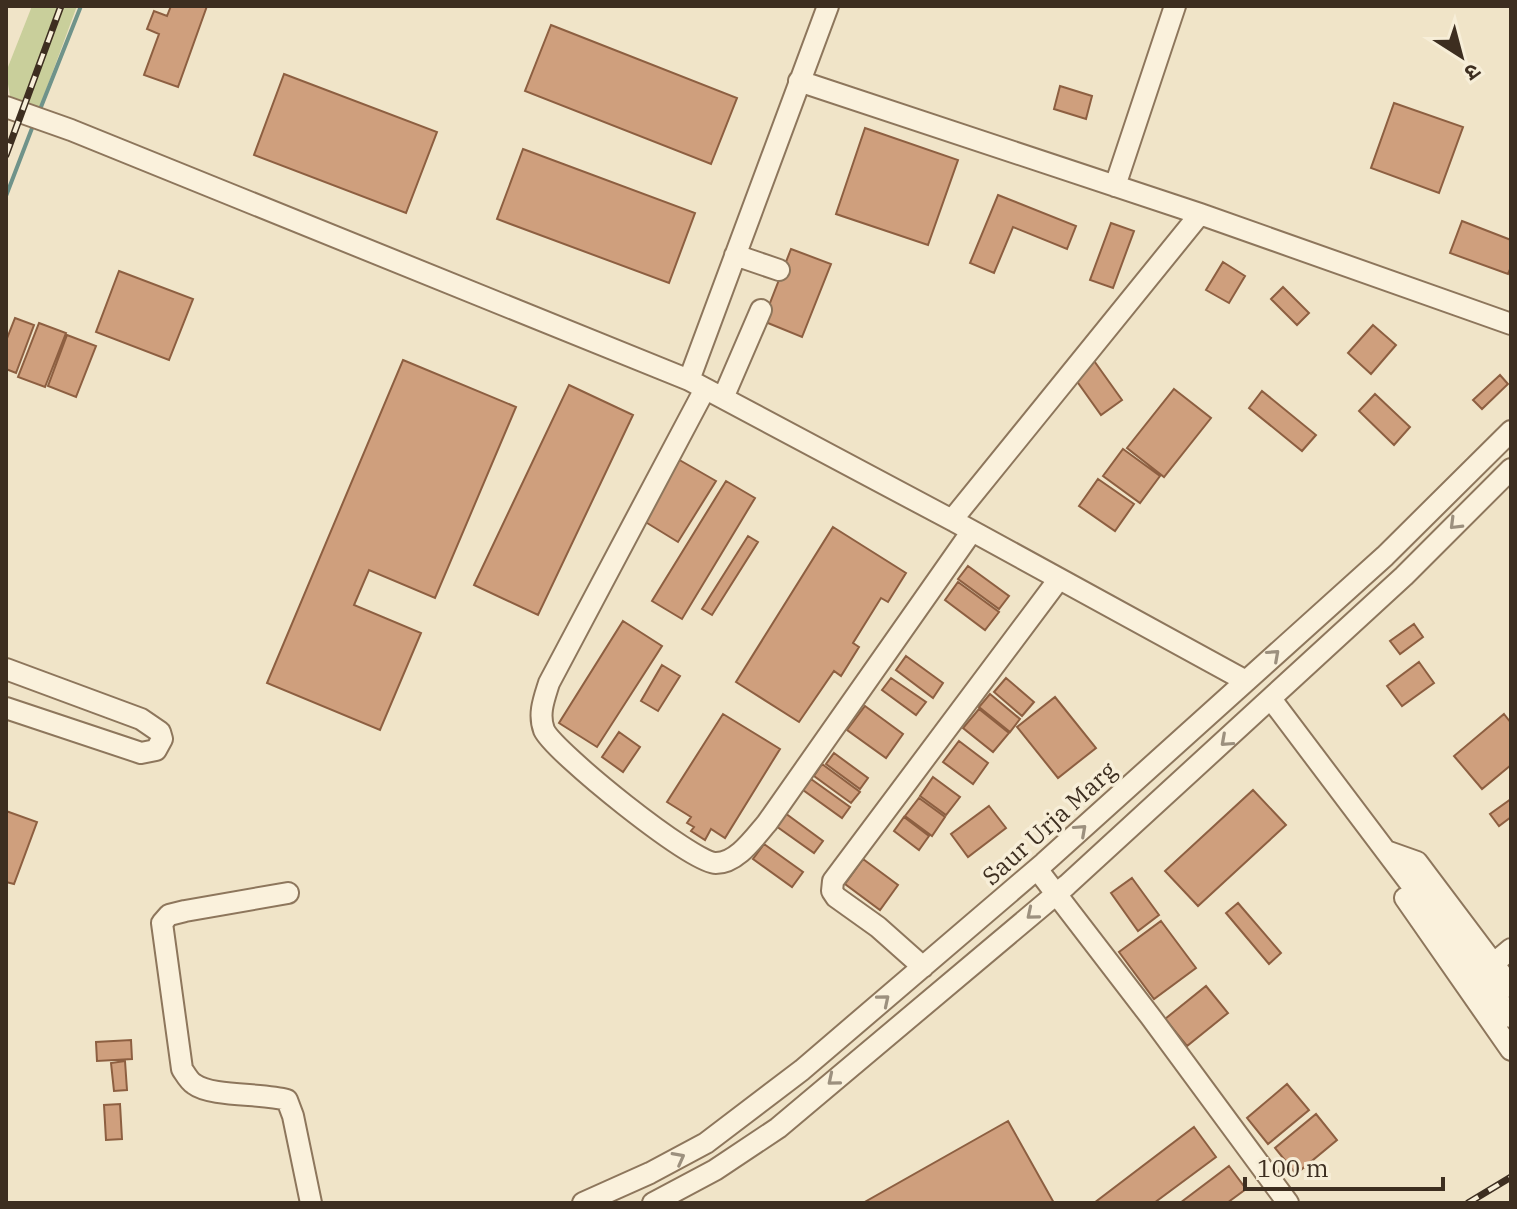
<svg xmlns="http://www.w3.org/2000/svg" width="1517" height="1209" viewBox="0 0 1517 1209" font-family="'IBM Plex Serif','Noto Sans Devanagari',serif">
<style>
.green{fill:#c9cf9b}
.lines{fill:none;stroke-linecap:round;stroke-linejoin:round}
.stream{stroke:#6f938a;stroke-width:4}
.building{fill:#cf9f7d;stroke:#8d5f41;stroke-width:2}
.minor-casing{stroke:#8d765c;stroke-width:24}
.minor{stroke:#faf1dc;stroke-width:20}
.rail-casing{stroke:#3d2e20;stroke-width:7}
.rail{stroke:#f7eed8;stroke-width:4;stroke-dasharray:12;stroke-linecap:butt}
.oneway{stroke:#9c907e}
.labels{text-anchor:middle;dominant-baseline:central;stroke-width:7;stroke-linejoin:round;paint-order:stroke}
.street-label{font-size:24px;fill:#3d2e20;stroke:#f7eed8}
</style>
<rect width="100%" height="100%" fill="#f0e4c8"/>
<!-- green -->
<path class="green" d="M32,6h45l-38,103 -29,-13 -4,-24z"/>
<g class="lines">
<!-- stream -->
<path class="stream" d="M39,112l42,-106
M6,196l28,-73"/>
</g>
<!-- building -->
<path class="building" d="M171,6h36l-29,81 -34,-12 15,-41 -12,-5 7,-18 13,5z
M551,25l186,73 -26,66 -186,-73z
M284,74l153,58 -31,81 -152,-58z
M1060,86l32,10 -6,23 -32,-10z
M1394,103l69,24 -24,66 -68,-25z
M865,128l93,32 -30,85 -92,-31z
M523,149l172,64 -26,70 -172,-64z
M998,195l78,31 -9,23 -54,-22 -19,46 -24,-10z
M1462,221l49,19v27l-3,7 -58,-21z
M1111,223l23,8 -21,57 -23,-8z
M791,249l40,15 -29,73 -39,-16z
M1223,262l22,14 -16,27 -23,-13z
M119,271l74,28 -24,61 -73,-28z
M1283,287l26,26 -12,12 -26,-26z
M15,318l19,7 -18,48 -10,-4v-28z
M39,323l27,10 -21,54 -27,-10z
M1373,325l23,20 -25,29 -23,-21z
M67,335l29,11 -20,51 -28,-11z
M1092,358l30,42 -21,15 -30,-42z
M403,360l113,47 -81,191 -66,-28 -15,35 67,28 -41,97 -113,-47z
M1500,375l8,9 -26,25 -9,-9z
M569,385l64,30 -95,200 -64,-30z
M1174,389l37,29 -47,59 -37,-29z
M1262,391l54,44 -14,16 -53,-43z
M1375,394l35,33 -16,18 -35,-34z
M1123,449l37,27 -20,27 -37,-27z
M676,458l40,23 -38,61 -39,-24z
M1098,479l36,25 -19,27 -36,-25z
M726,481l29,17 -73,121 -30,-18z
M833,527l73,46 -18,29 -7,-4 -28,45 6,4 -18,29 -7,-5 -35,51 -63,-40z
M748,536l10,6 -46,73 -10,-6z
M968,566l41,30 -10,13 -41,-30z
M958,582l41,30 -14,18 -40,-30z
M623,621l39,25 -65,101 -38,-24z
M1414,624l9,13 -23,17 -10,-13z
M906,656l37,27 -10,15 -37,-28z
M1419,662l15,21 -32,23 -15,-20z
M662,665l18,11 -22,35 -17,-10z
M891,678l35,24 -10,13 -34,-25z
M1006,678l28,24 -12,14 -28,-24z
M990,694l30,25 -10,13 -31,-25z
M1055,697l41,51 -38,30 -41,-51z
M865,706l38,28 -17,24 -39,-28z
M979,709l30,24 -16,19 -30,-24z
M723,714l57,35 -55,89 -14,-9 -6,11 -14,-9 3,-4 -7,-4 4,-6 -24,-15z
M1504,714l7,9v42l-29,24 -28,-33z
M619,732l21,15 -17,25 -21,-15z
M959,741l29,22 -15,21 -30,-22z
M834,753l34,25 -8,11 -34,-25z
M822,764l38,28 -9,11 -37,-27z
M933,777l27,20 -14,18 -26,-19z
M811,779l39,28 -8,11 -39,-28z
M1253,790l33,35 -88,81 -33,-35z
M919,798l26,19 -13,19 -27,-20z
M1511,799v18l-12,9 -9,-12z
M989,806l17,22 -38,29 -17,-23z
M6,811l31,11 -23,62 -8,-2z
M785,813l38,28 -9,12 -38,-27z
M904,817l25,19 -10,14 -25,-19z
M764,844l39,28 -11,15 -39,-28z
M863,859l35,26 -18,25 -35,-26z
M1132,878l27,37 -21,16 -27,-38z
M1238,903l43,50 -12,11 -43,-51z
M1161,921l35,47 -42,31 -35,-47z
M1206,986l22,27 -41,33 -22,-27z
M131,1040l1,19 -35,2 -1,-19z
M125,1061l2,29 -13,1 -3,-28z
M1287,1084l22,26 -41,34 -21,-26z
M120,1104l2,35 -16,1 -2,-35z
M1316,1114l21,26 -41,34 -21,-26z
M1008,1121l46,82h-191z
M1194,1127l22,30 -62,46h-60z
M1229,1166l17,23 -19,14h-47z"/>
<g class="lines">
<defs>
<path id="minor" d="M799,81l401,133 311,110
M6,107l65,23 618,250 263,140 294,161
M1115,186l60,-180
M735,255l44,15
M689,380l139,-374
M705,389l-156,294c-5,16 -11,31 -5,47 10,22 149,134 172,133 21,0 38,-25 51,-40l205,-292
M723,398l38,-88
M952,520l248,-306
M6,669l135,50 19,13 2,7 -6,11 -15,3 -135,-45
M1271,699l240,318
M1386,851l31,11 94,125
M1037,869l113,147 138,187
M288,893l-103,18 -16,4 -7,8 20,146c4,6 7,12 12,15 17,13 69,9 93,16l6,16 18,87
M1405,898l106,152
M1493,964l18,-15
M923,967l-45,-40 -42,-30 -4,-6 1,-10 226,-302
M583,1203l67,-30 56,-30 96,-73 242,-207 341,-307 126,-125
M653,1203l62,-33 63,-42 289,-243 337,-309 107,-107"/>
</defs>
<!-- minor casing -->
<use href="#minor" class="minor-casing"/>
<!-- minor -->
<use href="#minor" class="minor"/>
<defs>
<path id="rail" d="M6,155l55,-149
M1468,1203l43,-26"/>
</defs>
<!-- rail casing -->
<use href="#rail" class="rail-casing"/>
<!-- rail -->
<use href="#rail" class="rail"/>
</g>
<!-- one-way arrows -->
<defs><path id="oneway-chevron" d="M-2-3.5L2.5 0L-2 3.5" fill="none" stroke-width="1.6" stroke-linecap="round" stroke-linejoin="round" transform="scale(2)"/></defs>
<g class="oneway">
<use href="#oneway-chevron" transform="translate(1455 524) rotate(135)"/>
<use href="#oneway-chevron" transform="translate(1274 655) rotate(-42)"/>
<use href="#oneway-chevron" transform="translate(1226 741) rotate(138)"/>
<use href="#oneway-chevron" transform="translate(1081 830) rotate(-42)"/>
<use href="#oneway-chevron" transform="translate(1032 914) rotate(140)"/>
<use href="#oneway-chevron" transform="translate(884 1000) rotate(-40)"/>
<use href="#oneway-chevron" transform="translate(833 1080) rotate(140)"/>
<use href="#oneway-chevron" transform="translate(679 1158) rotate(-28)"/>
</g>
<g class="labels">
<!-- street labels -->
<g class="street-label">
<text transform="translate(1049 823) rotate(-42)">Saur Urja Marg</text>
</g>
</g>
<!-- border -->
<rect width="1517" height="1209" fill="none" stroke="#3d2e20" stroke-width="16"/>
<!-- north arrow -->
<g transform="translate(1461 56) rotate(144)" stroke="#f7eed8" stroke-width="6" paint-order="stroke">
<path d="M0-6L14 30L0 20L-14 30Z" fill="#3d2e20"/>
<text y="-12" font-size="22" font-weight="bold" text-anchor="middle" fill="#3d2e20">उ</text>
</g>
<!-- scale -->
<path d="M1245 1177v12h198v-12" fill="none" stroke="#3d2e20" stroke-width="4"/>
<text x="1257" y="1177" font-size="24" fill="#3d2e20" stroke="#f7eed8" stroke-width="6" paint-order="stroke">100 m</text>
</svg>
